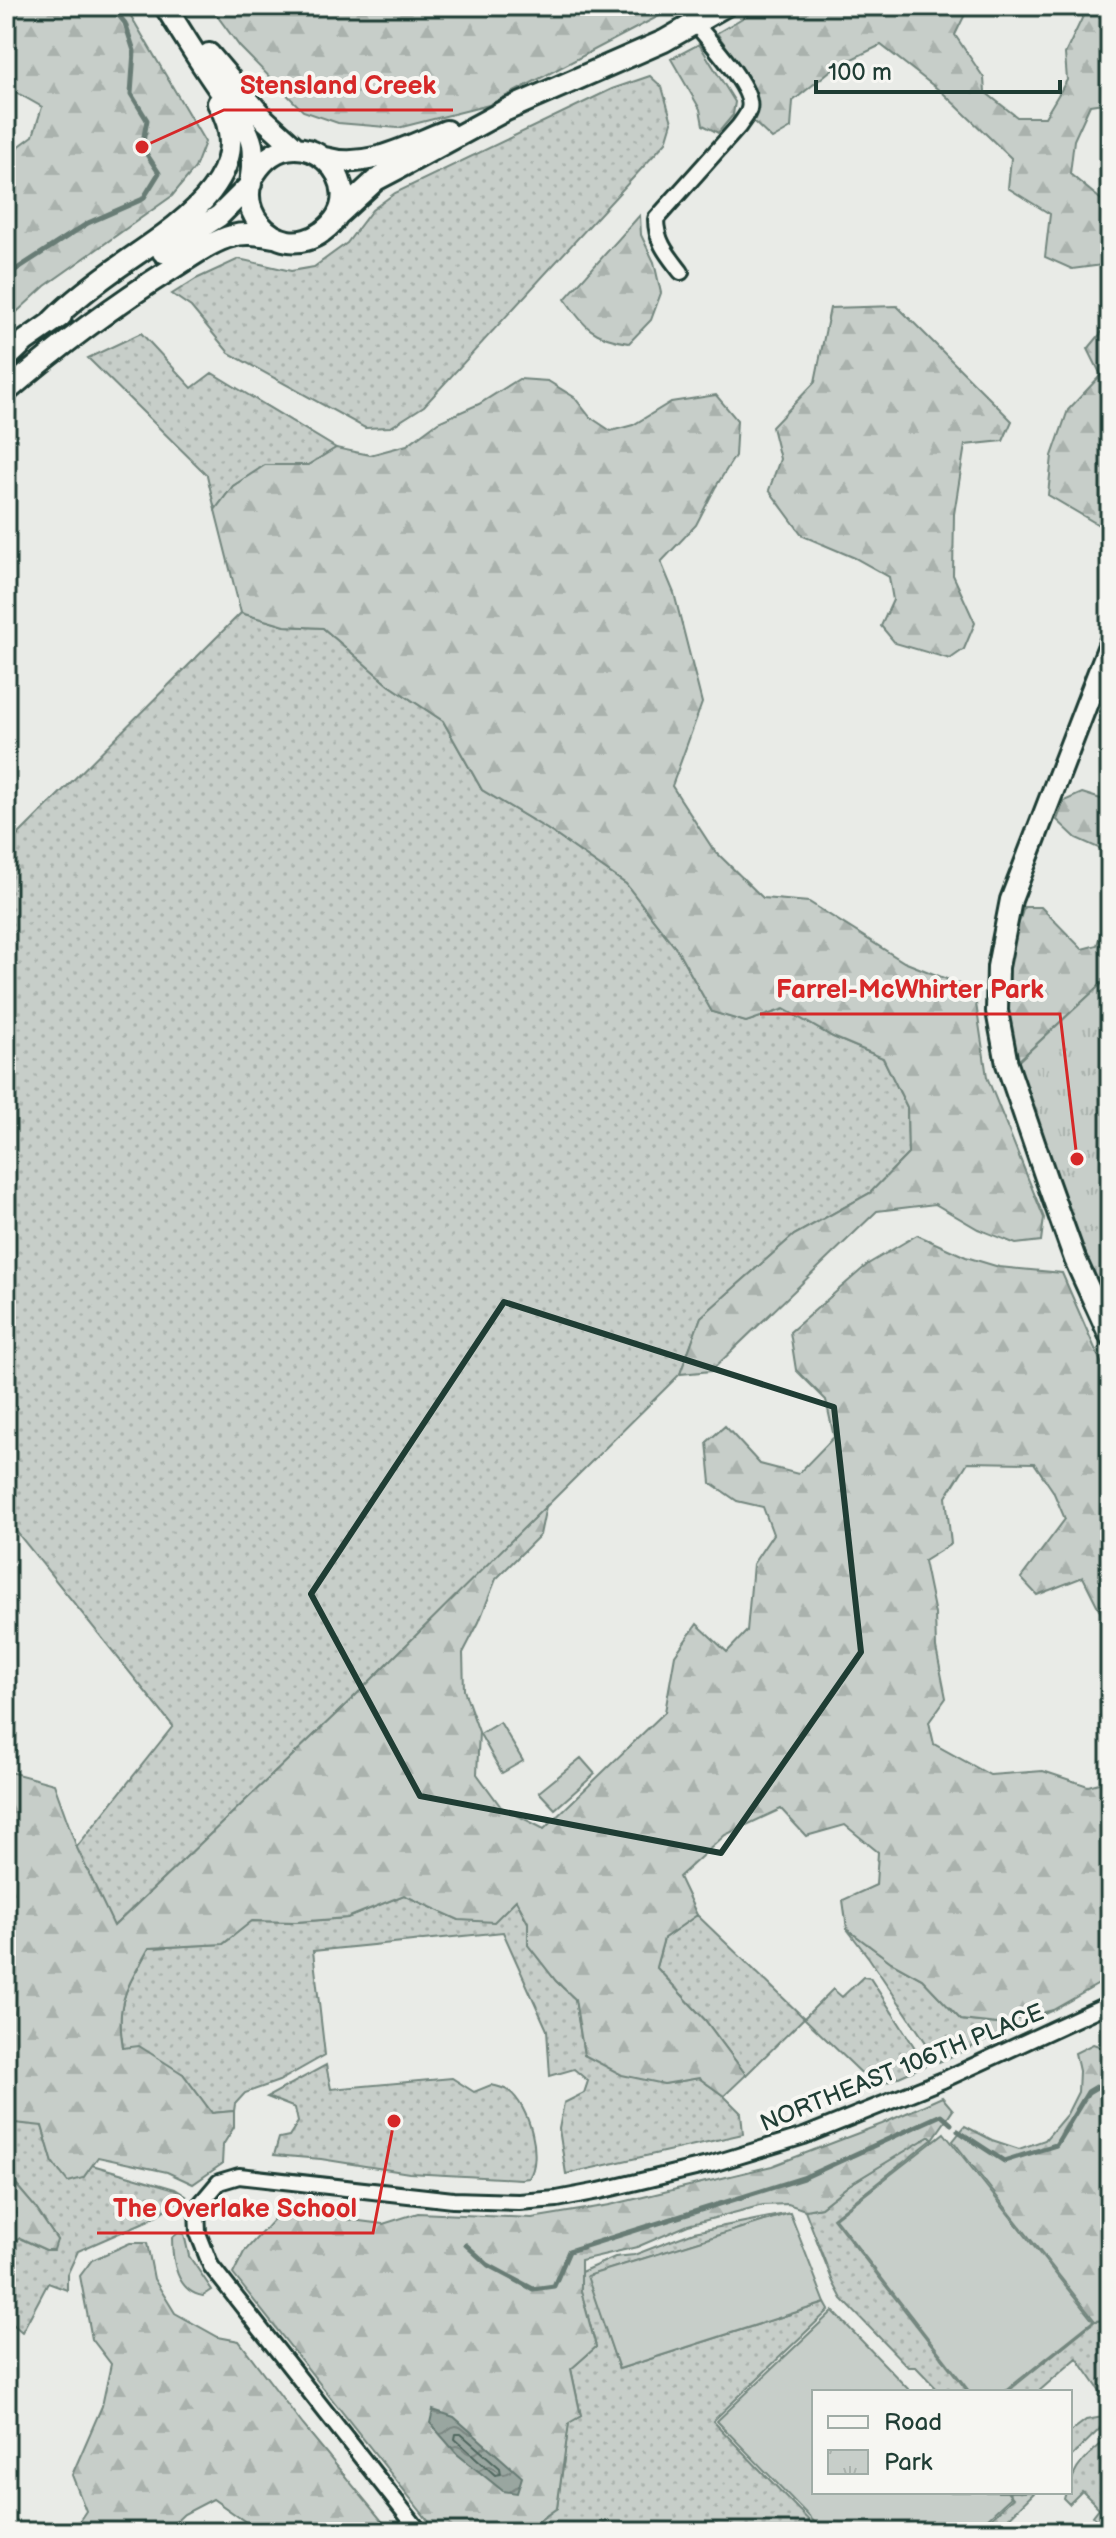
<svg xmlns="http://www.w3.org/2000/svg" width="1116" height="2538" viewBox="0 0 1116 2538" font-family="'Balsamiq Sans',sans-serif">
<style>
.grass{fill:url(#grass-dots);stroke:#73867e;stroke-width:2}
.forest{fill:url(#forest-firs);stroke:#73867e;stroke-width:2}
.park{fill:url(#park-tufts);stroke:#73867e;stroke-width:2}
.garden{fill:#c7cec9;stroke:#73867e;stroke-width:2}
.water{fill:url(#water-waves);stroke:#687c75;stroke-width:2}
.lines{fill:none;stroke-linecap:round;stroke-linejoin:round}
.shore{stroke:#50675f;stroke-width:2}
.stream{stroke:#687c75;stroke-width:5}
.street-casing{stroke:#1f3d34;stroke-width:20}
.secondary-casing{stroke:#1f3d34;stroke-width:26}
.street{stroke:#f6f6f2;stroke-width:14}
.secondary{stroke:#f6f6f2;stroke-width:20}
.marked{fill:none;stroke:#1f3d34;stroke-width:6;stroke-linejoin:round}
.labels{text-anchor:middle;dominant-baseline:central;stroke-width:8;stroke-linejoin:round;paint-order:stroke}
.street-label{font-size:24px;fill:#1f3d34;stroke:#f6f6f2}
.leader{fill:none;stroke:#d62828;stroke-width:3}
.callout-dot{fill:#d62828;stroke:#f6f6f2;stroke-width:3}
.callout-label{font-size:26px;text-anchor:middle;font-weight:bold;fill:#d62828;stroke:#f6f6f2;stroke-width:8;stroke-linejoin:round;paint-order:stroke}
</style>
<defs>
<pattern id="grass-dots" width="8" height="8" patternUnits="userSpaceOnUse" patternTransform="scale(2)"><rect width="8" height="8" fill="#c7cec9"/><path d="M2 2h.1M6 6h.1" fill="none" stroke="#aab2ad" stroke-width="1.8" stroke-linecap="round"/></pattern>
<pattern id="forest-firs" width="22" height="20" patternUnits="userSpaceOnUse" patternTransform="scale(2)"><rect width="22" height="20" fill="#c7cec9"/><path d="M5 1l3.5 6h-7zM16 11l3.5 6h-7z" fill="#aab2ad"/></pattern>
<pattern id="park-tufts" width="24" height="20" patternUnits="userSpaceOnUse" patternTransform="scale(2)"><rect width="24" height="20" fill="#c7cec9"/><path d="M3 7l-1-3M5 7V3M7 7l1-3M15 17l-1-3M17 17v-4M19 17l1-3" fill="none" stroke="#aab2ad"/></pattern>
<pattern id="water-waves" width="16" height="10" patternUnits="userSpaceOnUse" patternTransform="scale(2)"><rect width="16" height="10" fill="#99a6a0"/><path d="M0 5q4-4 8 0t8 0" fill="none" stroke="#7c8883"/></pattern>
</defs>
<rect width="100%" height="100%" fill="#e9ebe7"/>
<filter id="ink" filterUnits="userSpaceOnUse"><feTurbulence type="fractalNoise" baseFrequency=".0125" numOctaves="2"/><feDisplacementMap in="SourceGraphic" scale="16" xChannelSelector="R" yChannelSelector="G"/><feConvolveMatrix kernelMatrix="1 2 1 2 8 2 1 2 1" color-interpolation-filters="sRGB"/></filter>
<g filter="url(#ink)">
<!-- grass -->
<path class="grass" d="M650,76l12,11 10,35 -6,20 -242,264 -33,21 -26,1 -136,-75 -38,-46 -19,-13 24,-15 43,-20 52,12 23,-4 33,-24 25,-33 23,-17 217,-104z
M141,333l51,55 20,-15 124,75 -28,17 -43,1 -32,20 -18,24 -8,-35 -119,-117z
M241,613l44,13 38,2 66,57 54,36 39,69 65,39 79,55 52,67 34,61 34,10 38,-13 49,28 50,21 24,49 1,47 -38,39 -76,42 -93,82 -21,57 -324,321 -243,232 -37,-79 97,-122 -161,-200 -6,4v-683z
M404,1895l55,25 57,-20 12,23v22l28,36 19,18 9,56 80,29 35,-6 25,18 17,17 2,21 -177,40 -7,-45 5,-26 20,-10 4,-12 -14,-12 -24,7 -3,-46 -44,-98 -190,19 12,104 -46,26 -34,12 -10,11 -1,7 -22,2 -29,-39 -60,-25c-8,-49 4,-61 26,-101l74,-4 28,-23 45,1 51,-4z
M697,1915l107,103 29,-29 9,8 21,-20 7,1 56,87 -50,22 -72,-69 -58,57 -41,-55 -49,-53 8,-29z
M847,1929l44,33 31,17 39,41 37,4 55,-14 -114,52 -70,-104z
M326,2065l5,24 121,-11 22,14 17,-7c5,1 13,3 18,6 20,15 34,66 20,87l-8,1 -112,-6 -88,-14 -47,-4 5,-17 10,-2 9,-14 -3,-14 -28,-11z
M6,2105l36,21 11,37 30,15 9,-13 83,24 11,7 -37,24 -71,31 -11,24v15l-19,-7 -26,49 -16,-14v-70l13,-10 27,12 11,-10 -22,-33 -29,-34z
M931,2135l2,4 -100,79 135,174h-28l-24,-25h-8l-66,-68 -9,-17 -28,-72 16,-3 28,-22z
M790,2213l-202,63 31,93 206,-66 4,7 -116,111 107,111h-292l1,-4 28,-20 12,-86 12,-6 -10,-47 25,-22 -15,-56v-19l34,-15 19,-2 60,-23z
M1103,2320l7,49v27l-5,2 -28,-40 -39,34h-31l88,-71z
M1103,2417l4,2v3l-37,36v-26l16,-12z
M1110,2437v95l-17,-16 6,-8 -17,-17 -13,13 -5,-5 2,-7h4c0,-24 22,-41 40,-55z
M1008,2492h27l-41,40h-18l37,-34z"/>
<!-- forest -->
<path class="forest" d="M6,6h119l80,136 -10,26 -23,28 -127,90 -39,36v-135l4,-4 -4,-6v-21l27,-20 9,-29 -28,-16 -8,-16z
M210,6h468l-189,99 -91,23 -60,-5 -35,-12 -63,-64z
M763,6h206l-14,29 29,43 1,14 32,25h28l22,-37 -2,-26 19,-40 9,-8h17v96l-20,3 -16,35 -4,34 40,33v57l-38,5 -27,-12 5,-43 -42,-26 3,-30 -67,-64 -63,-49 -46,22 -42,34 -2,27 -19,11 -18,-17 3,-28 -40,-61z
M699,44l36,58 -2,13 -15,18 -15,-8 -3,-16 -29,-50z
M640,215l1,20 13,27 7,31 -10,27 -22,23c-36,-5 -45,-16 -64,-44z
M897,306l115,115 -9,20 -38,4 -11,69 -1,61 22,48 -11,26 -14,10 -55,-16 -14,-17 12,-26 -4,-23 -34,-19 -52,-22 -34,-46 11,-31 -8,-32 43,-45 15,-74z
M1102,332h8v208l-8,-13 -54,-32 4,-39 16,-46 33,-35 -13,-26z
M519,379l29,2 26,16 16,20 21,14 22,-6 38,-23 45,-7 21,25 -2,36 -20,32 -19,37 -35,37 13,31 28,110 -30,83 41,63 50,49 46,4 95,60 70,28 13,87 57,141 -3,23 -25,3 -38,-15 -43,-25 -58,7 -166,160 -31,3 21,-57 93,-82 76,-42 38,-39 -1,-47 -24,-49 -50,-21 -49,-28 -38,13 -34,-10 -34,-61 -52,-67 -79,-55 -65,-39 -39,-69 -54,-36 -66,-57 -38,-2 -44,-13 -26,-103 18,-24 32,-21h43l28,-17 34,7 37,-10 31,-23 41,-18z
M1082,793l25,8 3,3v58l-7,-12 -27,-12 -19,-18 7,-19z
M1024,907h17l41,42 15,-4 4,-13 9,-17v61l-94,87 -11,-64v-33z
M917,1235l49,22 33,10 63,6 48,110v248l-27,-54 -46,18 -16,-17 44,-59 -12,-28 -19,-28 -66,-1 -22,35 5,47 -27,17 11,53 1,34 10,50 -17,24 5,22 56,31 53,-4 45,15 22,-6v195l-6,6 -51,29 -55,14 -37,-4 -39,-41 -31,-17 -44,-33 -4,-29 33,-15 2,-33 -33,-27 -39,11 -25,-27 -56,26 -46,42 18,38 -33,23 -8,29 49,53 41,55 -22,21 -25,-18 -35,6 -42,-9 -38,-20 -9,-56 -19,-18 -28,-36v-23l-12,-22 -22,22 -35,-2 -55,-25 -57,23 -51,4 -44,-1 -29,23 -74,4c-22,40 -34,53 -26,100l16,-2 44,28 29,39 22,-2v16l-11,18 -1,19 -29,20 -26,-12 -69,-15 -15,21 -15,4 -15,-19 -11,-37 -27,-3 -7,-18h-2v-334l48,13 23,64 37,78 242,-231 190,-189 -6,29 -44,44 -17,43 -16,31 1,37 15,42 -2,42 24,33 43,22 121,-117 10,-57 22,-31 30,28 20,-21 6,-67 20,-30 -10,-27 -26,-6 -26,-18 -4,-41 18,-16 35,38 38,10 36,-37 -8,-37 -30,-30 -6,-38 78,-68z
M1093,2044l17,6v108l-8,87 1,75 -8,1 -142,-180 12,-15 27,14 27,9 26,-9 22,-26 11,-22 1,-21 -4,-18z
M942,2097l11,13 -20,29 -3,-3 -81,49 -28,22 -16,3 -17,-6 -25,1 -75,20 -51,22 -56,13v31l15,56 -25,22 10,47 -12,7 -12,85 -27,19 -2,5h-91l-204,-258 11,-22 37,-41 102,13 35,-11 114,5 78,-13 162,-39 110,-42z
M6,2173l29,34 22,33 -3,10h-8l-26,-12 -14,10z
M130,2243h17l7,36 21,34 43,24 21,4 64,84 88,107h-131l-47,-33 -29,15 -19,18h-93l14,-21 -14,-36 30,-69 9,-42 -19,-25 -12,-63 12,-16z"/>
<!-- park -->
<path class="park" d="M1110,976v356l-99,-264z"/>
<!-- garden -->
<path class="garden" d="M500,1722l23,39 -21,12 -22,-39z
M581,1758l14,16 -40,35 -16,-17z
M944,2133l149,188 -89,71h-34l-135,-174z
M790,2213l35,90 -206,66 -32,-93z
M178,2233l6,1 5,22 23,34 -9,6c-26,-4 -31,-35 -31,-58z
M833,2311l78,81h-97v100h193l4,5 -38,35h-149l-107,-111z"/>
<!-- water -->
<path class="water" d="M433,2410l21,7 68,60 -5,16 -14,-2 -46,-37 -27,-31z"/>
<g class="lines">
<!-- shore -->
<path class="shore" d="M456,2434h5l39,34 1,6 -6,1 -40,-36z"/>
<!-- stream -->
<path class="stream" d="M6,276l82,-53 55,-24 16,-26 -17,-26 5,-27 -16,-26 3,-43 -9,-28 -14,-17
M958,2131l46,30 52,-16 32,-53 22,-13
M466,2245l22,20 45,24 21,-3 15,-35 234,-73 138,-63 10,9"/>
<defs>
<path id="street" d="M681,272c-13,-17 -25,-30 -25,-53l83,-93c3,-5 9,-11 10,-17 6,-20 -41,-69 -54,-86
M420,2532l-209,-266 -13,-33 -1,-25 22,-26 20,-6 214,24 66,2 38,-3 42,-8 113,-27 92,-28 139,-56 167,-77"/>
<path id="secondary" d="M165,6c17,27 34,55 53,82 12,18 29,35 34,57 3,17 -2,32 -3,48 -1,23 17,44 39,48 12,2 25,-2 34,-9 61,-44 -29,-131 -71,-52
M209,54l56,66 31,28
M325,158c42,12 82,-12 121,-27
M337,216l39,-36 21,-11 109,-59 158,-69 61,-35
M163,252l56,-36 32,-32
M52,321c22,-22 46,-40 72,-58 50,-35 138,-87 94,-160
M6,359l19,-18 36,-25
M6,392c53,-46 108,-87 167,-124 18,-11 39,-27 59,-32 14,-4 29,-1 43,1
M1110,643l-99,257 -13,67 -1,44 10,53 39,114 29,81 35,77"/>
</defs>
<!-- street casing -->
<use href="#street" class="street-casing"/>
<!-- secondary casing -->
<use href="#secondary" class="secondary-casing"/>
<!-- street -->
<use href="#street" class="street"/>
<!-- secondary -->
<use href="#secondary" class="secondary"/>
</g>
</g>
<!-- marked area -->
<path class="marked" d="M504,1302l330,105 27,245 -140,201 -301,-57 -109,-202z"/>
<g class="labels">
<!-- street labels -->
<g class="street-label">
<text transform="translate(902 2068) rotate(-22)">NORTHEAST 106TH PLACE</text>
</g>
</g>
<!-- callouts -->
<path class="leader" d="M142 147L224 110H453M1077 1159L1060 1014H760M394 2121L373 2233H97"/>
<g class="callout-dot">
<circle cx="142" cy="147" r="8"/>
<circle cx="1077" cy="1159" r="8"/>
<circle cx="394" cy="2121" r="8"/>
</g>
<g class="callout-label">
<text x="338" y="94">Stensland Creek</text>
<text x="910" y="998">Farrel-McWhirter Park</text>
<text x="235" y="2217">The Overlake School</text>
</g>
<!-- margin -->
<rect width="1116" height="2538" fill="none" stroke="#f6f6f2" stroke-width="32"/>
<rect x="16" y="16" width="1084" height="2506" fill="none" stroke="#1f3d34" stroke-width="3" filter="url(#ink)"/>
<!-- legend -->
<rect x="812" y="2390" width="260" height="104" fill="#f6f6f2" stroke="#a0aca6" stroke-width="2"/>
<rect x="828" y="2416" width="40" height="12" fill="#f6f6f2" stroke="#a0aca6" stroke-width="2"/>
<text x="884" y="2430" font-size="24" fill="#1f3d34">Road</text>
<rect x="828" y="2450" width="40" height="24" fill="url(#park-tufts)" stroke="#a0aca6" stroke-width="2"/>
<text x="884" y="2470" font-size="24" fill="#1f3d34">Park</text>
<!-- scale -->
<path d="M816 80v12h244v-12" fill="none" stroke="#1f3d34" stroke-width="4"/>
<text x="828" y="80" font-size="24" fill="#1f3d34" stroke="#f6f6f2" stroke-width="6" paint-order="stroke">100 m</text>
</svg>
